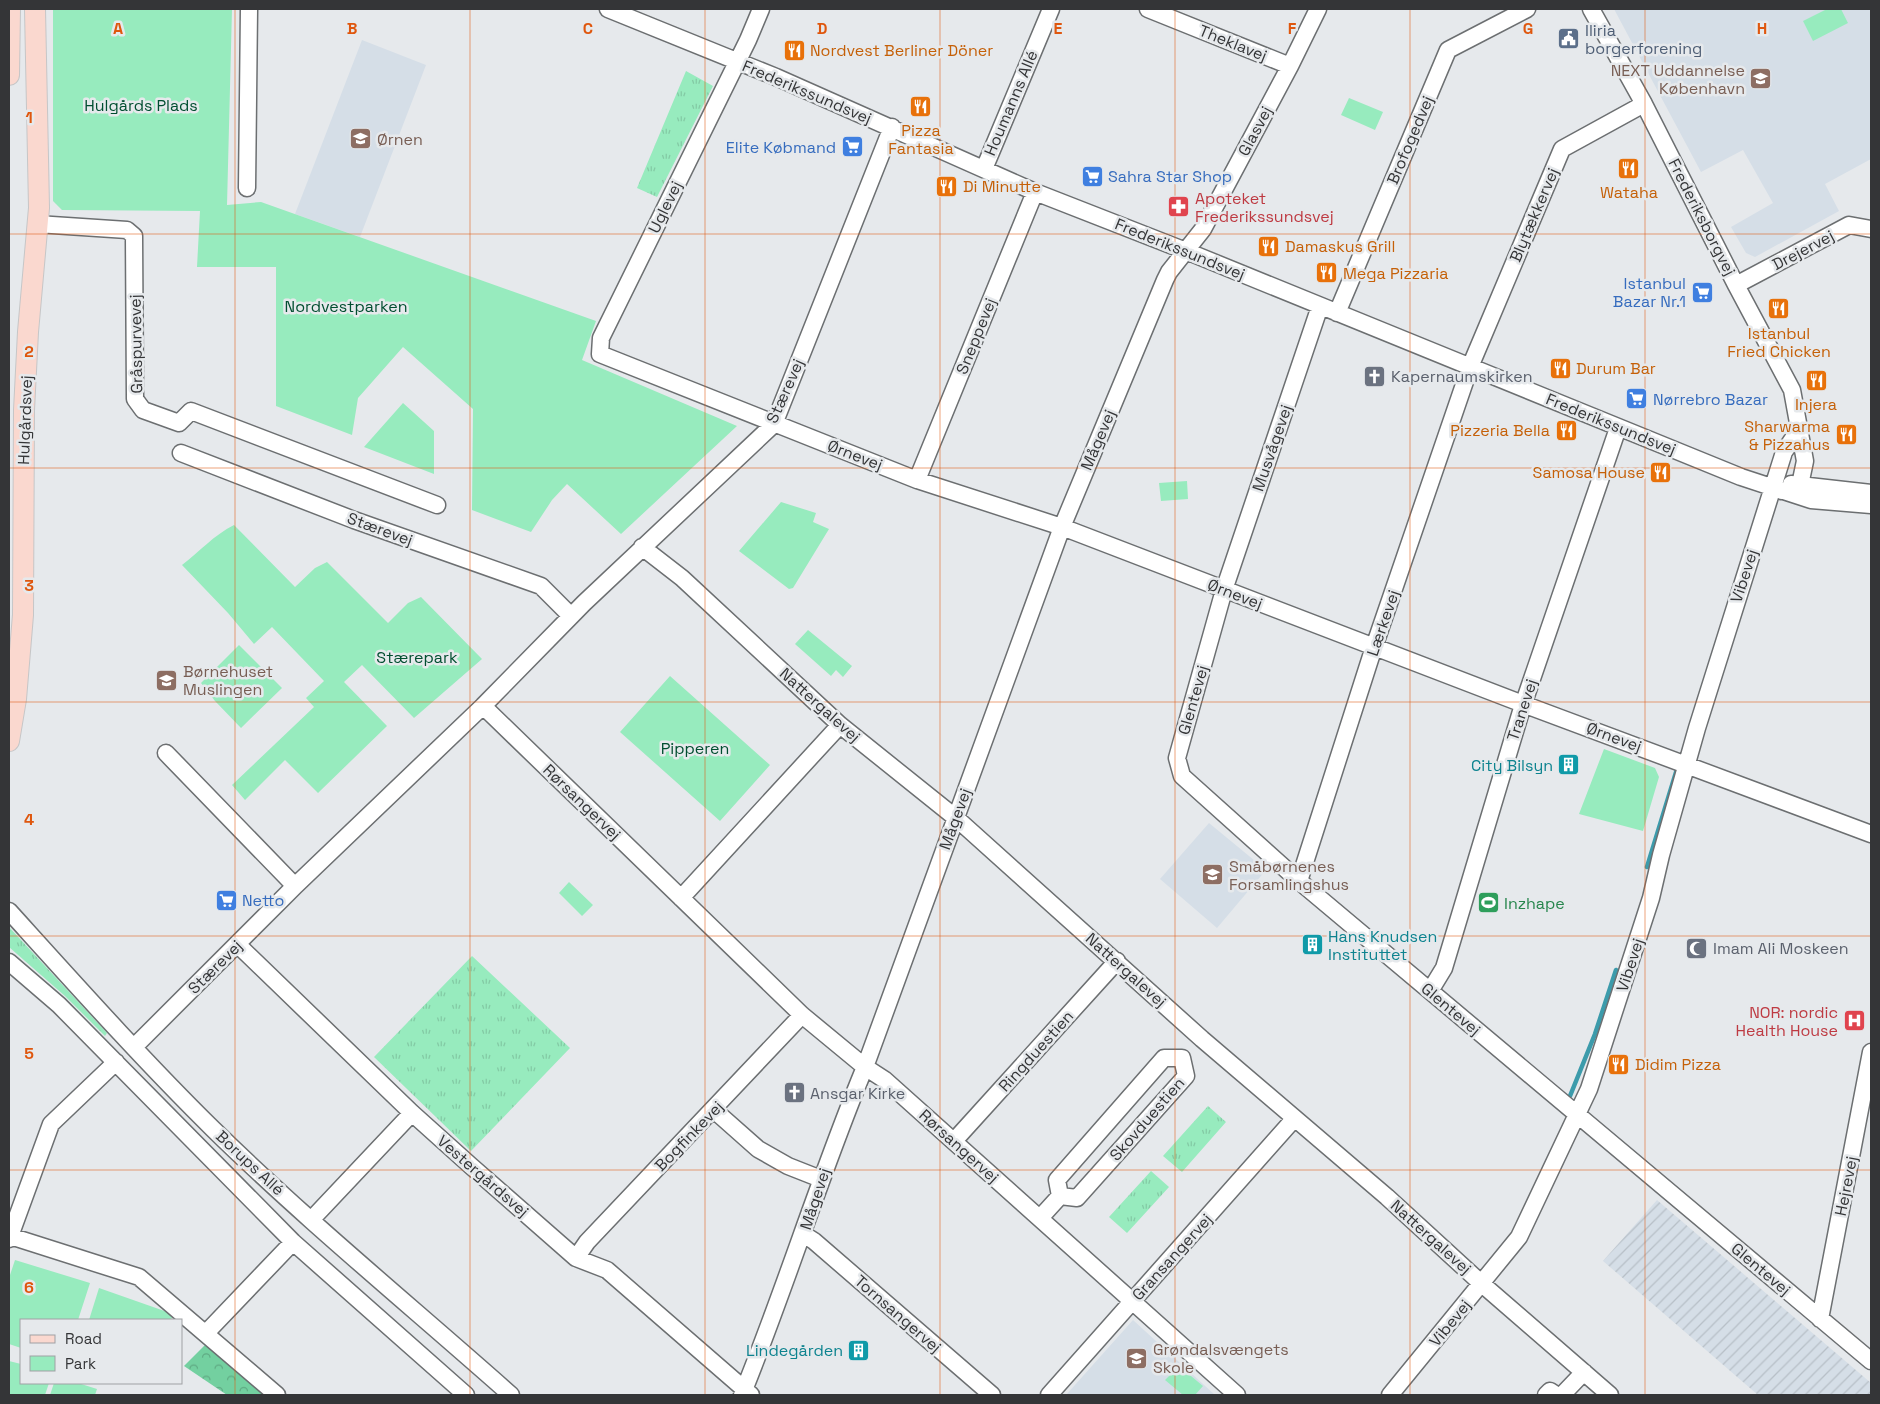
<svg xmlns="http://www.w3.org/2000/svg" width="1880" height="1404" viewBox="0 0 1880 1404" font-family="'Space Grotesk',sans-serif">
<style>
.built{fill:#d5dee7}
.industrial{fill:url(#industrial-furrows)}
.grass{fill:url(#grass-tufts)}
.forest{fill:url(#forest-crowns)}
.green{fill:#97ebbe}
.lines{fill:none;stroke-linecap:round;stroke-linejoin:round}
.stream{stroke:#3c9bab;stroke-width:4.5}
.minor-casing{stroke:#6c6f71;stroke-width:19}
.major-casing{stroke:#c6c6c7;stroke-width:22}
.minor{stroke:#fff;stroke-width:16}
.major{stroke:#fad8cf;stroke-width:20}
.grid{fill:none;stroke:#df570e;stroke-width:1;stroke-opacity:0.55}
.labels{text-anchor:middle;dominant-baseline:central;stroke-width:5;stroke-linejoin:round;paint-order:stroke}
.service-label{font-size:16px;fill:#4e5e75;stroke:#e6e9ec;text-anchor:start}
.street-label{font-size:16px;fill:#343537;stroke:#e6e9ec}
.food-label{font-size:16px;fill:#c56008;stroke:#e6e9ec;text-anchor:start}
.education-label{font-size:16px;fill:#785e54;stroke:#e6e9ec;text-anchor:start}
.park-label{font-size:16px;fill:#004e30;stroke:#e6e9ec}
.shop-label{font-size:16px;fill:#366cbe;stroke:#e6e9ec;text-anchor:start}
.health-label{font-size:16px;fill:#be3a42;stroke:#e6e9ec;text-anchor:start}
.worship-label{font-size:16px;fill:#5b616d;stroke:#e6e9ec;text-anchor:start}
.culture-label{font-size:16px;fill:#0d838f;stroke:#e6e9ec;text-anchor:end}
.leisure-label{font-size:16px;fill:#27864d;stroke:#e6e9ec;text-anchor:start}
.grid-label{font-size:16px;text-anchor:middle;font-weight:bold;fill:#df570e;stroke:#e6e9ec;stroke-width:5;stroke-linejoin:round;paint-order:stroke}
</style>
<defs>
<pattern id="industrial-furrows" width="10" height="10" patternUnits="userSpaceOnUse" patternTransform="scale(1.25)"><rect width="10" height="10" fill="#d5dee7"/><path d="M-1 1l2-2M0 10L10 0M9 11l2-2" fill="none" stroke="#b7bfc7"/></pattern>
<pattern id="grass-tufts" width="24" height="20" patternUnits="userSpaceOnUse" patternTransform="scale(1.25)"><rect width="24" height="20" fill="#97ebbe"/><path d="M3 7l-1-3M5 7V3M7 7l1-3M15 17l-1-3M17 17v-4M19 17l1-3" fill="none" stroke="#83caa4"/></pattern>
<pattern id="forest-crowns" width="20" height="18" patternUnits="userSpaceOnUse" patternTransform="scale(1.25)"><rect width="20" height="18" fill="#73d0a0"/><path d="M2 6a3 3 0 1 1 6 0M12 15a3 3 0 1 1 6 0" fill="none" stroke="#5faa83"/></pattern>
</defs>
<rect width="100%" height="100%" fill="#e6e9ec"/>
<!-- built -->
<path class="built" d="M1614,9h257v150l-46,25 14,27 -84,46 -9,-4 -15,-26 42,-24 -30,-53 -42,22z
M362,40l64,25 -66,172 -65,-23z
M1209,823l57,47 -49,58 -57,-49z
M1133,1320l82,75h-149z"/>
<!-- industrial -->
<path class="industrial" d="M1657,1200l214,183v12h-113l-155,-134z"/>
<!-- grass -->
<path class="grass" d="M686,71l27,15 -56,111 -20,-9z
M9,927l98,106 -2,3 -40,-40 -56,-49z
M472,956l98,92 -99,103 -97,-94z
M1208,1106l18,16 -44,50 -19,-16z
M1151,1171l18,16 -42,46 -18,-16z"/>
<!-- forest -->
<path class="forest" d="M207,1343l61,52h-41l-43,-29z"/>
<!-- green -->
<path class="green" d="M53,9h179l-5,196 34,-3 335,119 -14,39 155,66 -116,108 -54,-50 -15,16 -21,32 -59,-22 1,-101 -70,-62 -45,51 -6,37 -76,-29v-139h-79l3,-56 -138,-1 -9,-9z
M1827,9h14l7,14 -35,18 -10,-20z
M1349,98l34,14 -8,18 -34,-15z
M403,403l31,28v43l-70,-27z
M1187,481l1,18 -27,2 -2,-18z
M781,502l35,11 -3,9 16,7 -36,59 -4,1 -50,-38z
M234,525l61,62 20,-19 12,-6 61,61 20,-20 13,-6 61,62 -68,59 -52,-53 -18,17 43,44 -69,67 -33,-33 -40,40 -13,-15 82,-78 -8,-9 18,-17 -52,-54 -18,17 -26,-31 -46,-48c17,-13 32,-30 52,-40z
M808,630l44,36 -9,11 -7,-7 -5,6 -36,-32z
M239,645l43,43 -41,40 -26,-27 -14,-18z
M670,676l100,89 -50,56 -100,-89z
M1604,749l51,19 4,9 -16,54 -64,-17z
M569,882l24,23 -11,11 -23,-23z
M15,1260l75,23 -12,37h-57v28l-12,-4v-66z
M99,1288l74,26 -2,6h-82z
M9,1361l12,3v19h28l-4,12h-36z
M1179,1366l24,20 -8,9h-12l-18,-15z
M54,1383h24l19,6 -2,6h-45z"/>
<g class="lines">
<!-- stream -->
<path class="stream" d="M1647,867l30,-98
M1570,1096l25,-62 21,-64"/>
<defs>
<path id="minor" d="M608,9l168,68 259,115 151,59 555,226 70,23 60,5
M761,9l-13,31 -147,298 -1,16 317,126 145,47 461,177 348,130
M1148,9l142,57
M1591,9l53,95 92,181 56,105 13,71 -5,24 -10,5 -8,1
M984,169l67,-160
M247,188l2,-179
M37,224l90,6 7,6 1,163 8,11 36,13 12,-12 246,94
M1736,285l113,-60 22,4
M1320,306l-96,284 -47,168 5,18 117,105 572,480
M1337,313l111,-263 79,-41
M181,453l173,67 187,66 30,30
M917,480l118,-288
M1791,484l80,9
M642,547l40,31 158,147 116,93 246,221 185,158 95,87 128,111
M483,706l319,309 63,52 20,13 352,315
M166,753l129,133
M1299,881l74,-231 97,-283 92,-218 82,-45
M681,898l159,-173
M9,911c67,74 133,148 204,218 95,93 199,178 298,266
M237,944l175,169 59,53 105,92 31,12 144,125
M9,962l50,43 234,237 173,153
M1430,991l14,-23 78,-260 96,-280
M134,1047l161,-161 188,-180 101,-103 190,-179 118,-297
M714,1110l44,39 30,17 33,13
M954,1141l163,-180
M1040,1218l20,-22 17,2 109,-122 -4,-18h-18l-107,122 3,16
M311,1220l101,-107
M803,1234l11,7 178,154
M10,1236l129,41 138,118
M9,1239l42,-115 65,-62
M576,1258l11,-16 215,-227
M1820,1319l51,-267
M206,1333l87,-91
M742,1395c44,-108 78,-220 123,-328l197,-540 103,-247 4,-8 34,-43 87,-163 28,-57
M1049,1395l245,-276
M1390,1395l129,-158 70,-148 62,-191 10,-43 36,-127 87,-276 14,-21
M1546,1395l4,-4 6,4
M1562,1395l22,-23"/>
<path id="major" d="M9,75l1,-66
M9,741l7,-42 7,-84 1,-205 4,-78 11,-124 -4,-199"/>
</defs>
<!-- minor casing -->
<use href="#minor" class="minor-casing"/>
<!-- major casing -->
<use href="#major" class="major-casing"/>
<!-- minor -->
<use href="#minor" class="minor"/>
<!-- major -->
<use href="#major" class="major"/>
</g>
<!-- grid -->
<path class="grid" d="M235,9v1386M470,9v1386M705,9v1386M940,9v1386M1175,9v1386M1410,9v1386M1645,9v1386M9,234h1862M9,468h1862M9,702h1862M9,936h1862M9,1170h1862"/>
<!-- icons -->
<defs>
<symbol id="civic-square" viewBox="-11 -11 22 22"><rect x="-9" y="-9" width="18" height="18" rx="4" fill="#5c6f8a" stroke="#e6e9ec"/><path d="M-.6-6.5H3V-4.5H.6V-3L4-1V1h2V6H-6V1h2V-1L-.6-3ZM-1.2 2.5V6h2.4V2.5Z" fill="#fff"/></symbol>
<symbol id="restaurant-square" viewBox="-11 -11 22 22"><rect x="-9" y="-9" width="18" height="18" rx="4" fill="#e8710a" stroke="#e6e9ec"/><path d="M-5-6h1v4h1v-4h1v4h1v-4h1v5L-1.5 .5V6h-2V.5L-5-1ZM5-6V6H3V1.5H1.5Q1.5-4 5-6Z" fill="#fff"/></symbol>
<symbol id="school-square" viewBox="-11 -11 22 22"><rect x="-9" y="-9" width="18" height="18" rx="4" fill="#8d6e63" stroke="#e6e9ec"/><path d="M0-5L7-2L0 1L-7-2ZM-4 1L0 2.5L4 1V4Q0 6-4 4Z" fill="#fff"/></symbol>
<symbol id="supermarket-square" viewBox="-11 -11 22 22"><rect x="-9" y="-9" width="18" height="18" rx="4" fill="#3f7fe0" stroke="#e6e9ec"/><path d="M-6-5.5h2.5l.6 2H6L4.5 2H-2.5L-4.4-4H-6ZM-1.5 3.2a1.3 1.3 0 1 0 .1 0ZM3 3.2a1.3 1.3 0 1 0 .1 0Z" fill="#fff"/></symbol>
<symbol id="pharmacy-square" viewBox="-11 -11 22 22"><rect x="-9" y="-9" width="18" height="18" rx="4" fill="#e0444e" stroke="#e6e9ec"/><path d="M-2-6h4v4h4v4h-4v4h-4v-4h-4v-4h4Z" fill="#fff"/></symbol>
<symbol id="church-square" viewBox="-11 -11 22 22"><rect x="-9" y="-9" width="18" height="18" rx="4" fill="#6b7280" stroke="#e6e9ec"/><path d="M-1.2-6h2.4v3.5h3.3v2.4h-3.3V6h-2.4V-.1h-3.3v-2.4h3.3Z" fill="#fff"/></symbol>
<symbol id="building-square" viewBox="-11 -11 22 22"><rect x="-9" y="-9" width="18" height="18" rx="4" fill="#0f9aa8" stroke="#e6e9ec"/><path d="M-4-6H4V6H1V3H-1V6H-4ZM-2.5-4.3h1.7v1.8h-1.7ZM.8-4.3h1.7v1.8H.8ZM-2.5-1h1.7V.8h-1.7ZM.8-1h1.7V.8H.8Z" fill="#fff"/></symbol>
<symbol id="stadium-square" viewBox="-11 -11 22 22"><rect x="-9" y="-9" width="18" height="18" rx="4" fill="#2e9e5b" stroke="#e6e9ec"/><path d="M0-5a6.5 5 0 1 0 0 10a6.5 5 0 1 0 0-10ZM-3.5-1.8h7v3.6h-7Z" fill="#fff"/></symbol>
<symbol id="mosque-square" viewBox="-11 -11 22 22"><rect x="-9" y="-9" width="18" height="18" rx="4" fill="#6b7280" stroke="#e6e9ec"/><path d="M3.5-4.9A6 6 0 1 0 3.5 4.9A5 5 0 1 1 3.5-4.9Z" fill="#fff"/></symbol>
<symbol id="hospital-square" viewBox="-11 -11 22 22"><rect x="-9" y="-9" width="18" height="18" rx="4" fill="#e0444e" stroke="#e6e9ec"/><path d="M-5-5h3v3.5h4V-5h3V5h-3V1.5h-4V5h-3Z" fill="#fff"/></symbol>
</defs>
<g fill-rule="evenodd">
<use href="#civic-square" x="1556" y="26" width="25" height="25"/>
<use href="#restaurant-square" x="782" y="38" width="25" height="25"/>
<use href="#school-square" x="1748" y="66" width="25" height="25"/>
<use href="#restaurant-square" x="908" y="94" width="25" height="25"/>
<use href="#school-square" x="348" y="126" width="25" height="25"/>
<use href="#supermarket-square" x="840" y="134" width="25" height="25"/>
<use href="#restaurant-square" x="1616" y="156" width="25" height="25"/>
<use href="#supermarket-square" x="1080" y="164" width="25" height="25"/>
<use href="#restaurant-square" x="934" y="174" width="25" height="25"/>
<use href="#pharmacy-square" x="1166" y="194" width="25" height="25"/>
<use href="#restaurant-square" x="1256" y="234" width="25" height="25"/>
<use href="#restaurant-square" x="1314" y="260" width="25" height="25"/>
<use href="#supermarket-square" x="1690" y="280" width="25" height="25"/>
<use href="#restaurant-square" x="1766" y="296" width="25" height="25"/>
<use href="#restaurant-square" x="1548" y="356" width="25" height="25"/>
<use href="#church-square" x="1362" y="364" width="25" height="25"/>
<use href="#restaurant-square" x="1804" y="368" width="25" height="25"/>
<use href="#supermarket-square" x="1624" y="386" width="25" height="25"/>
<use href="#restaurant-square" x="1554" y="418" width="25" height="25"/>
<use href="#restaurant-square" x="1834" y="422" width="25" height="25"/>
<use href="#restaurant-square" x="1648" y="460" width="25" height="25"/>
<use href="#school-square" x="154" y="668" width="25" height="25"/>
<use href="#building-square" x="1556" y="752" width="25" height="25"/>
<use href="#school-square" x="1200" y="862" width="25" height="25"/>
<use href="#supermarket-square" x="214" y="888" width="25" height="25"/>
<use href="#stadium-square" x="1476" y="890" width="25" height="25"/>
<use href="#building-square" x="1300" y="932" width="25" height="25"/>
<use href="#mosque-square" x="1684" y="936" width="25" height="25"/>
<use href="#hospital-square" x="1842" y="1008" width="25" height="25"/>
<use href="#restaurant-square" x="1606" y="1052" width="25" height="25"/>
<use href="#church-square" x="782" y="1080" width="25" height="25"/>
<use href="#building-square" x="846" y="1338" width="25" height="25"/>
<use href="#school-square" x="1124" y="1346" width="25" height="25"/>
</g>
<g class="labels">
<!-- service labels -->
<g class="service-label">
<text x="1585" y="30">Iliria<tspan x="1585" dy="18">borgerforening</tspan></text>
</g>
<!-- street labels -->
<g class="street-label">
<text transform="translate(1233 43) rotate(22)">Theklavej</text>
<text transform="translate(807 92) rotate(23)">Frederikssundsvej</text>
<text transform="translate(1011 103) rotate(-67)">Houmanns Allé</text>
<text transform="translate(1255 131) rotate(-62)">Glasvej</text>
<text transform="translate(1410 140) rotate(-67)">Brofogedvej</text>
<text transform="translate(665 207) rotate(-64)">Uglevej</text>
<text transform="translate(1534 215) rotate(-67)">Blytækkervej</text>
<text transform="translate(1702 217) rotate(63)">Frederiksborgvej</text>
<text transform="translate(1180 249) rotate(22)">Frederikssundsvej</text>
<text transform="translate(1803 250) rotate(-28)">Drejervej</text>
<text transform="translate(976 336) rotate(-68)">Sneppevej</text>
<text transform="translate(136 344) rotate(-91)">Gråspurvevej</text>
<text transform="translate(785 391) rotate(-66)">Stærevej</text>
<text transform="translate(25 420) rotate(-88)">Hulgårdsvej</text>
<text transform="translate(1611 424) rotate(22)">Frederikssundsvej</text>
<text transform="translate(1098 440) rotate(-67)">Mågevej</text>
<text transform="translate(1272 448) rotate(-71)">Musvågevej</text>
<text transform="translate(855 455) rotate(21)">Ørnevej</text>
<text transform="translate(380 529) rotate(20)">Stærevej</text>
<text transform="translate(1744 576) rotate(-72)">Vibevej</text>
<text transform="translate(1235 594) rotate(21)">Ørnevej</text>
<text transform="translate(1383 623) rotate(-71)">Lærkevej</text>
<text transform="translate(1193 700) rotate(-74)">Glentevej</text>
<text transform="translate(820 705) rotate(42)">Nattergalevej</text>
<text transform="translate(1522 710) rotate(-72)">Tranevej</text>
<text transform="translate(1614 737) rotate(20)">Ørnevej</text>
<text transform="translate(582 802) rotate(44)">Rørsangervej</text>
<text transform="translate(955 819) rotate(-70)">Mågevej</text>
<text transform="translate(1630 965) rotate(-72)">Vibevej</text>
<text transform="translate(215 967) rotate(-45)">Stærevej</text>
<text transform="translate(1126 970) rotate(42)">Nattergalevej</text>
<text transform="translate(1451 1009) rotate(40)">Glentevej</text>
<text transform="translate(1036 1051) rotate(-48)">Ringduestien</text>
<text transform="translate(1147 1119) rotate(-49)">Skovduestien</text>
<text transform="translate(689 1136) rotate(-46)">Bogfinkevej</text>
<text transform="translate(959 1146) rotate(42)">Rørsangervej</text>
<text transform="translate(250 1163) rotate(43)">Borups Allé</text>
<text transform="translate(483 1176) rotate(41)">Vestergårdsvej</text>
<text transform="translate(1846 1186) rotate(-79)">Hejrevej</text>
<text transform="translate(815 1199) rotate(-72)">Mågevej</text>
<text transform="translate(1431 1237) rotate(42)">Nattergalevej</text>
<text transform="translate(1172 1257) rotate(-48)">Gransangervej</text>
<text transform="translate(1761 1269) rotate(40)">Glentevej</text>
<text transform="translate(898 1314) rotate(41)">Tornsangervej</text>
<text transform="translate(1450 1323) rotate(-51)">Vibevej</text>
</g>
<!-- food labels -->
<g class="food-label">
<text x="810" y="50">Nordvest Berliner Döner</text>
<text x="921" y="130" text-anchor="middle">Pizza<tspan x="921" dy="18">Fantasia</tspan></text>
<text x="963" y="186">Di Minutte</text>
<text x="1629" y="192" text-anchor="middle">Wataha</text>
<text x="1285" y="246">Damaskus Grill</text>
<text x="1343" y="273">Mega Pizzaria</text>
<text x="1779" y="333" text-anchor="middle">Istanbul<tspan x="1779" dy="18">Fried Chicken</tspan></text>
<text x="1576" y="368">Durum Bar</text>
<text x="1816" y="404" text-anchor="middle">Injera</text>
<text x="1830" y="426" text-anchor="end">Sharwarma<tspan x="1830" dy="18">&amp; Pizzahus</tspan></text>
<text x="1550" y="430" text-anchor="end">Pizzeria Bella</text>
<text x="1645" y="472" text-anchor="end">Samosa House</text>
<text x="1635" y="1064">Didim Pizza</text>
</g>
<!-- education labels -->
<g class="education-label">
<text x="1745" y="70" text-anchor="end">NEXT Uddannelse<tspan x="1745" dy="18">København</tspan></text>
<text x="377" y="139">Ørnen</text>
<text x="183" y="671">Børnehuset<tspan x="183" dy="18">Muslingen</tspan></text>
<text x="1229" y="866">Småbørnenes<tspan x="1229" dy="18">Forsamlingshus</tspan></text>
<text x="1153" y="1349">Grøndalsvængets<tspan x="1153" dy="18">Skole</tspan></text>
</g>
<!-- park labels -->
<g class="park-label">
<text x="141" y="105">Hulgårds Plads</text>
<text x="346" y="306">Nordvestparken</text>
<text x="417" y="657">Stærepark</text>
<text x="695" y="748">Pipperen</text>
</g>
<!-- shop labels -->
<g class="shop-label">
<text x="836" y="147" text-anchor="end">Elite Købmand</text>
<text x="1108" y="176">Sahra Star Shop</text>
<text x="1686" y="283" text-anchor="end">Istanbul<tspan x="1686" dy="18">Bazar Nr.1</tspan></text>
<text x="1653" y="399">Nørrebro Bazar</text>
<text x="242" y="900">Netto</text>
</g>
<!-- health labels -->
<g class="health-label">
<text x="1195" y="198">Apoteket<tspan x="1195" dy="18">Frederikssundsvej</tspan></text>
<text x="1838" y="1012" text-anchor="end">NOR: nordic<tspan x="1838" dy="18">Health House</tspan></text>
</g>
<!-- worship labels -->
<g class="worship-label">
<text x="1391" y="376">Kapernaumskirken</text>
<text x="1713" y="948">Imam Ali Moskeen</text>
<text x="810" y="1093">Ansgar Kirke</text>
</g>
<!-- culture labels -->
<g class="culture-label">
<text x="1553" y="765">City Bilsyn</text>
<text x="1328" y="936" text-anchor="start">Hans Knudsen<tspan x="1328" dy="18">Instituttet</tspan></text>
<text x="843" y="1350">Lindegården</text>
</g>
<!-- leisure labels -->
<g class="leisure-label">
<text x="1504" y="903">Inzhape</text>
</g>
</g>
<g class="grid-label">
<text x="118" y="34">A</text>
<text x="352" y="34">B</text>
<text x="588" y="34">C</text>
<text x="822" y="34">D</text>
<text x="1058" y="34">E</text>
<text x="1292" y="34">F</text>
<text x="1528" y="34">G</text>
<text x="1762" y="34">H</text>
<text x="29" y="123">1</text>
<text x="29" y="357">2</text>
<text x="29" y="591">3</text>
<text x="29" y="825">4</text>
<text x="29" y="1059">5</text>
<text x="29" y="1293">6</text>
</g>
<!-- border -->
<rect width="1880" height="1404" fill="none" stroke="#343537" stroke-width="20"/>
<!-- legend -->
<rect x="20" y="1319" width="162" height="65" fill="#e6e9ec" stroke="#9fa1a4"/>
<rect x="30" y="1335" width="25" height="8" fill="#fad8cf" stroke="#9fa1a4"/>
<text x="65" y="1344" font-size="15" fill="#343537">Road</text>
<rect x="30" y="1356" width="25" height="15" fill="#97ebbe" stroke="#9fa1a4"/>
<text x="65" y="1369" font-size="15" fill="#343537">Park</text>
</svg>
